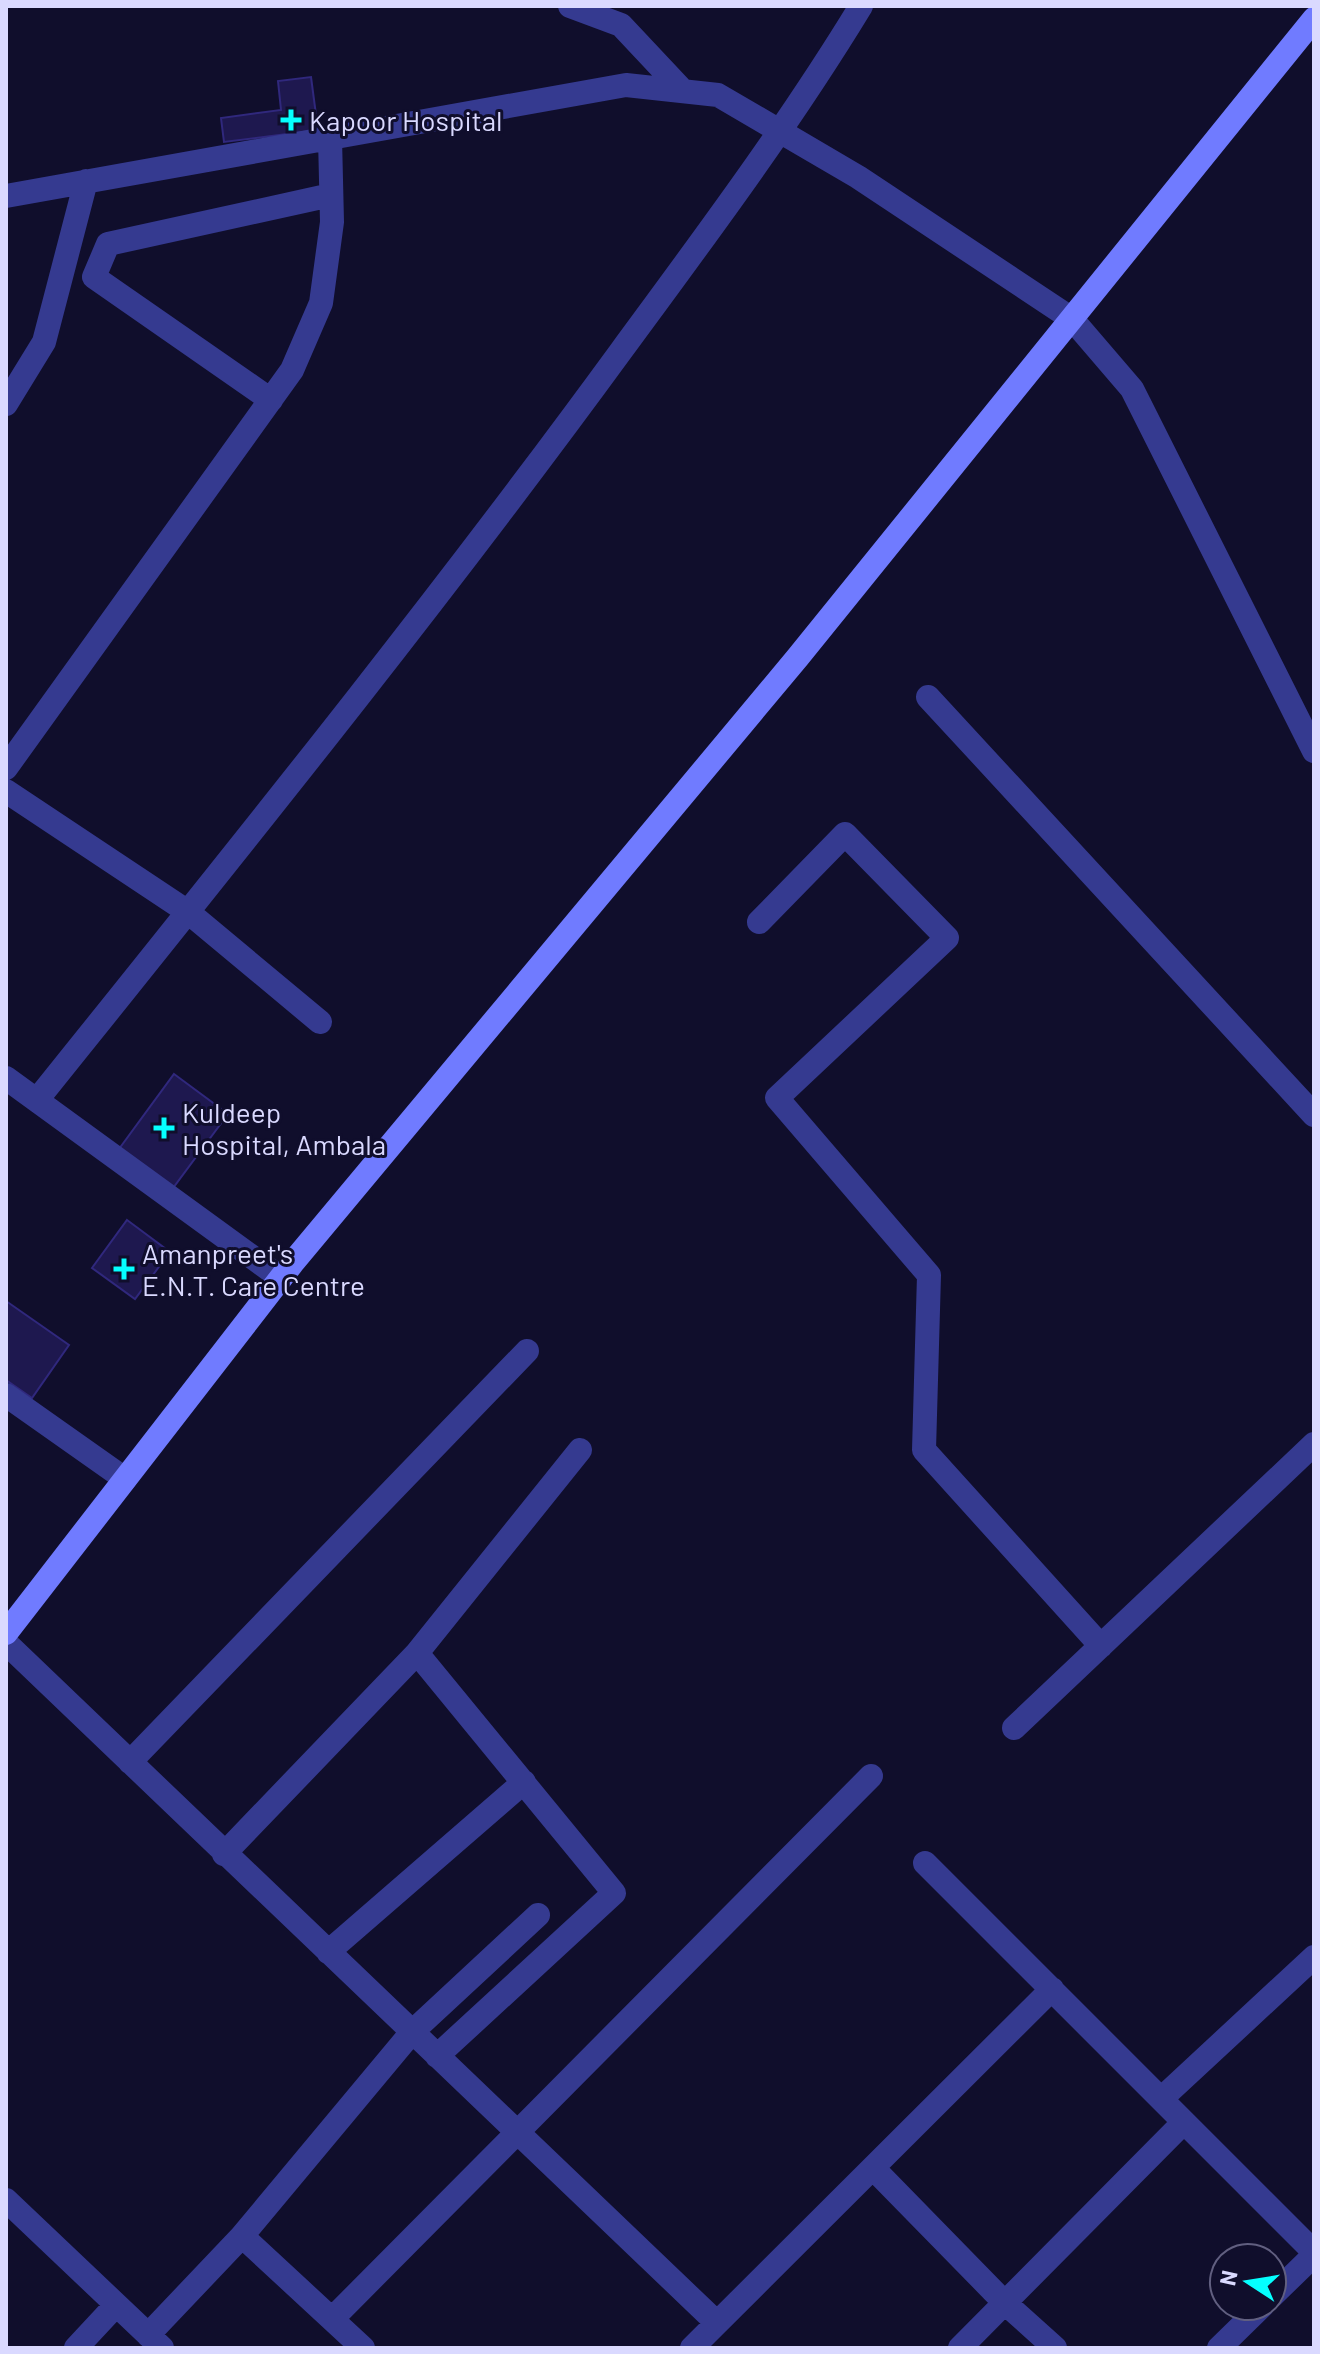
<svg xmlns="http://www.w3.org/2000/svg" width="1320" height="2354" viewBox="0 0 1320 2354" font-family="Barlow,sans-serif">
<style>
.building{fill:#1e184f;stroke:#30287d;stroke-width:2}
.lines{fill:none;stroke-linecap:round;stroke-linejoin:round}
.street{stroke:#353a90;stroke-width:24}
.secondary{stroke:#707bff;stroke-width:24}
.poi-dot{fill:#05ffff;stroke:#100e2c;stroke-width:3}
.labels{text-anchor:middle;dominant-baseline:central;stroke-width:6;stroke-linejoin:round;paint-order:stroke}
.poi-label{font-size:28px;fill:#dad9ff;stroke:#100e2c;text-anchor:start}
</style>
<rect width="100%" height="100%" fill="#100e2c"/>
<!-- building -->
<path class="building" d="M311,77l7,53 -94,12 -3,-24 60,-8 -3,-29z
M174,1074l54,40 -55,74 -54,-39z
M127,1220l43,32 -35,47 -43,-31z
M6,1301l63,44 -37,53 -26,-18z"/>
<g class="lines">
<!-- street -->
<path class="street" d="M570,6l51,19 62,66
M6,196l620,-111 92,10 140,82 214,142 60,70 182,362
M271,400l-177,-123 14,-33 223,-49
M6,404l38,-62 42,-161
M928,697l386,418
M6,768l286,-398 29,-67 11,-81 -2,-84
M6,791l182,121 132,110
M759,922l86,-88 102,104 -170,160 152,177 -5,175 177,196
M6,1078l275,200
M37,1100c198,-247 397,-493 584,-749 83,-113 167,-225 240,-345
M6,1395l119,84
M6,1643l711,680
M417,1653l163,-203
M1014,1728l300,-284
M130,1762l397,-411
M224,1854l193,-201 197,240 -177,163
M925,1863l389,389
M328,1952l196,-170
M1161,2099l153,-142
M873,2168l132,135 50,45
M6,2200l156,148
M242,2236l170,-204 126,-117
M1272,2296l42,-41
M332,2319l539,-543
M148,2335l94,-99 121,112
M76,2348l40,-43
M692,2348l360,-359
M960,2348l224,-226
M1219,2348l43,-42"/>
<!-- secondary -->
<path class="secondary" d="M6,1633l288,-372 504,-604 516,-638"/>
</g>
<!-- markers -->
<g class="poi-dot">
<path d="M287 108h8v8h8v8h-8v8h-8v-8h-8v-8h8z"/>
<path d="M160 1116h8v8h8v8h-8v8h-8v-8h-8v-8h8z"/>
<path d="M120 1257h8v8h8v8h-8v8h-8v-8h-8v-8h8z"/>
</g>
<g class="labels">
<!-- poi labels -->
<g class="poi-label">
<text x="309" y="120">Kapoor Hospital</text>
<text x="182" y="1112">Kuldeep<tspan x="182" dy="32">Hospital, Ambala</tspan></text>
<text x="142" y="1253">Amanpreet's<tspan x="142" dy="32">E.N.T. Care Centre</tspan></text>
</g>
</g>
<!-- border -->
<rect width="1320" height="2354" fill="none" stroke="#dad9ff" stroke-width="16"/>
<!-- north arrow -->
<g transform="translate(1248 2282) rotate(282)"><circle r="38" fill="#100e2c" stroke="#615f80" stroke-width="2"/>
<path d="M0-6L14 30L0 20L-14 30Z" fill="#05ffff"/>
<text y="-12" font-size="22" font-weight="bold" text-anchor="middle" fill="#dad9ff">N</text>
</g>
</svg>
